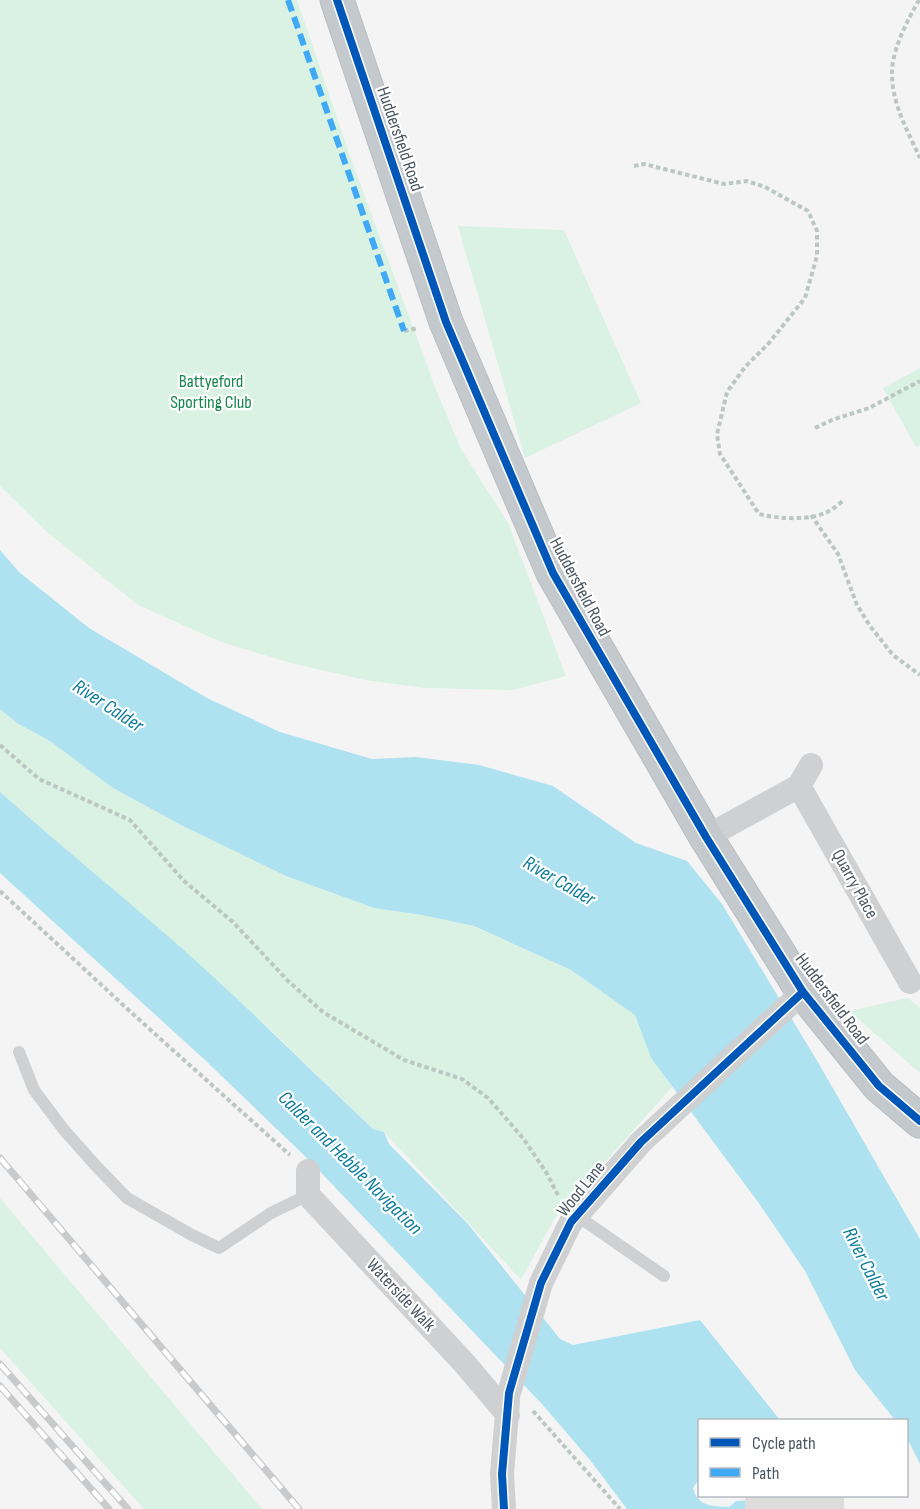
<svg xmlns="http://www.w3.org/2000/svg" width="920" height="1509" viewBox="0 0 920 1509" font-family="'Sofia Sans Condensed',sans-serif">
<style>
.green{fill:#d9f2e3}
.water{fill:#aee2f0}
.building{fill:#ddddde}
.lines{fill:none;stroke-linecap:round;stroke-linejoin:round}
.trunk-casing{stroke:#b9bec3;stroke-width:35}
.path{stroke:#bcc7c4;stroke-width:4;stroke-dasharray:4.5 3;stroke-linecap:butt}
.service{stroke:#ced0d2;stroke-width:12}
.minor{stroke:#ced0d2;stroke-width:24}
.trunk{stroke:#c4c9cd;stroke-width:33}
.rail-casing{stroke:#c9cacc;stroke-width:7}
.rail{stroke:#fff;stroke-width:4.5;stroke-dasharray:14;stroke-linecap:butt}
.minor-bridge{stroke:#ced0d2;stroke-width:24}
.quiet{stroke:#3fa9f5;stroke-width:6;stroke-dasharray:12 6;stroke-linecap:butt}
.cycleway-casing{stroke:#fff;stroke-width:11}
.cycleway{stroke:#0057b8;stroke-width:8}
.labels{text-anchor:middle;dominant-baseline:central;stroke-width:4.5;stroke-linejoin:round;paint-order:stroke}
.street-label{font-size:18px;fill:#4a5661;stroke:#fff}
.park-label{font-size:18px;fill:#17864f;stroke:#fff}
.water-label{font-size:20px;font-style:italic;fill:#0c7c9b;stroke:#fff}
</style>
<rect width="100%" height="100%" fill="#f4f4f4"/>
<!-- green -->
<path class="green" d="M0,0h297l53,156 88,239 23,54 47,74 58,153 -53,14 -88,-2 -60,-8 -74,-17 -70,-21 -83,-37 -91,-73 -47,-46z
M458,226l106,4 77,173 -116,55z
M920,368v77l-4,2 -33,-59z
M0,709l17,14 33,18 63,47 68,37 105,51 88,32 48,7 51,11 98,44 64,45 16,43 21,29 -118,132 -33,61 -137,-148 -11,-3 -101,-98 -272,-239z
M908,998l12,10v65l-71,-62z
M0,1198l262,311h-118l-144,-161z"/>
<!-- water -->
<path class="water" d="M0,550l19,22 70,56 118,70 73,34 92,27 44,-2 63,8 74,21 83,57 51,18 35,43 94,155 104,180v225l-13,-26 -1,-18h-11l-40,-50 -50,-99 -47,-69 -107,-144 -16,-43 -64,-45 -97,-44 -52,-11 -48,-7 -88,-32 -105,-51 -68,-37 -63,-47 -33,-18 -17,-14z
M0,792c56,50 114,97 170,146 70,61 135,127 203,191l11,3 5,12 79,80 92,115 13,6 127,-25 80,100h-80l-1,59 -6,9c5,19 19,18 36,19l7,-6 79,-3 13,11h-201l-37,-49 -49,-57 -232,-243 -103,-99 -206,-188z"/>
<!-- building -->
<path class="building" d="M745,1496h99v13h-99z"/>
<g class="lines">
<defs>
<path id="trunk" d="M337,0l109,322 107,251 153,264 97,155 76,94 41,35"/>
</defs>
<!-- trunk casing -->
<use href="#trunk" class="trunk-casing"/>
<!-- path -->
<path class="path" d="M919,0c-11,19 -28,52 -27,74 0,30 16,58 28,84
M634,166l10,-2 80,20 23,-3 18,6 43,24 9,20v25l-12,42 -36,45 -24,24 -18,25 -10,42 3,20 39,60c19,5 53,7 70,-3 6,-3 11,-8 15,-11
M404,331l14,-3
M815,428l17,-8 37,-12 51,-27
M811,515l27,39 19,51 13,21 23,29 27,20
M0,745l39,34 91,41 54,61 49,41 55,59 35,31 81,48 58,19 26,19 35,40 23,34 13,25
M0,891l135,125 155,139
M533,1411l87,98"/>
<!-- service -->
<path class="service" d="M19,1052l15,38 30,40 33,37 30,31 65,37 27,13 52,-35 37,-18
M576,1215l88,61"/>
<!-- minor -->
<path class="minor" d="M799,786l12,-21
M706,837l93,-51 111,196
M308,1171v24l157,169 43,51
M541,1283l30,-61 70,-80 162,-150
M504,1509l-2,-35 6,-73"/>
<!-- trunk -->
<use href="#trunk" class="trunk"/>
<defs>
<path id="rail" d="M0,1158l299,351
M0,1364l128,145
M0,1386l109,123"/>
</defs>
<!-- rail casing -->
<use href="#rail" class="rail-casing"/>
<!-- rail -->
<use href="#rail" class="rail"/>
<!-- minor-bridge -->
<path class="minor-bridge" d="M509,1393l32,-110"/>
<!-- quiet -->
<path class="quiet" d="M288,0l116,331"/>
<defs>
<path id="cycleway" d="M337,0l109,322 107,251 153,264 97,155 76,94 41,35
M504,1509l-2,-35 7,-81 32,-110 30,-61 70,-80 162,-150"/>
</defs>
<!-- cycleway casing -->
<use href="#cycleway" class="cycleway-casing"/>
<!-- cycleway -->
<use href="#cycleway" class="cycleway"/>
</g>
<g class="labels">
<!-- street labels -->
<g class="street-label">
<text transform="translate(400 139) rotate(71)">Huddersfield Road</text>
<text transform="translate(580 587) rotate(62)">Huddersfield Road</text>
<text transform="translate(855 884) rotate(61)">Quarry Place</text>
<text transform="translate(832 999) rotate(53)">Huddersfield Road</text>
<text transform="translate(581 1189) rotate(-51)">Wood Lane</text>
<text transform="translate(401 1295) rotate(47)">Waterside Walk</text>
</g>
<!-- park labels -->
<g class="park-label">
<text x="211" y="381">Battyeford<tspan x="211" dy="21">Sporting Club</tspan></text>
</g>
<!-- water labels -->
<g class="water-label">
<text transform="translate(108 706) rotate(33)">River Calder</text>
<text transform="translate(559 881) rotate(30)">River Calder</text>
<text transform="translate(350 1163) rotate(45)">Calder and Hebble Navigation</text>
<text transform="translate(866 1264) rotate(63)">River Calder</text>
</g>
</g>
<!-- legend -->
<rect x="698" y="1419" width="210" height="78" fill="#ffffff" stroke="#b7bbc0" stroke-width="1.5"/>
<rect x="710" y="1438" width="30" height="9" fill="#0057b8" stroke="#b7bbc0" stroke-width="1.5"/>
<text x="752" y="1449" font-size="18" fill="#4a5661">Cycle path</text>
<rect x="710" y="1468" width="30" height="9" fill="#3fa9f5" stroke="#b7bbc0" stroke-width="1.5"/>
<text x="752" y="1479" font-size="18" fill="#4a5661">Path</text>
</svg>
